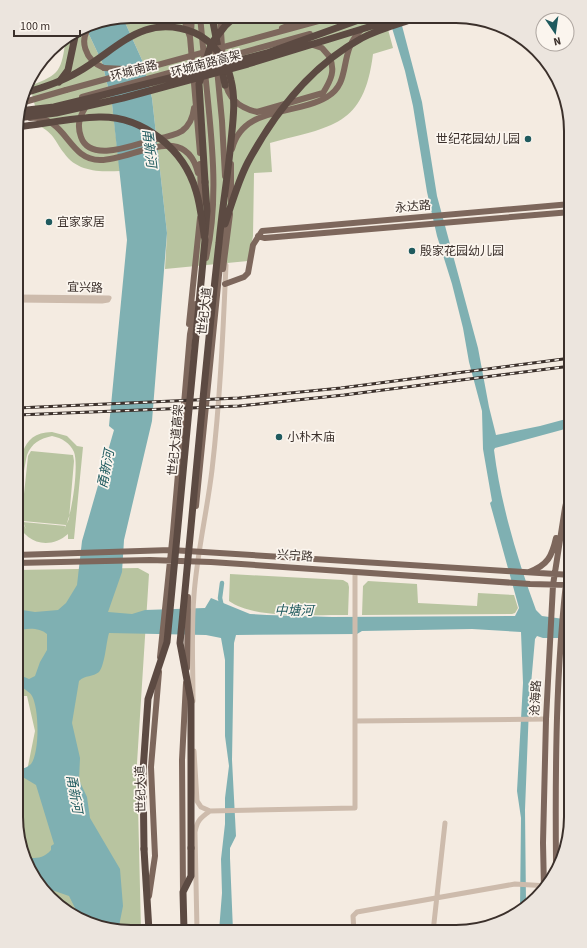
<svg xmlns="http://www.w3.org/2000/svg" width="587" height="948" viewBox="0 0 587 948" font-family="'Source Sans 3','Noto Sans SC',sans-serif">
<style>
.green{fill:#b8c4a0;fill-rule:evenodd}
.water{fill:#7fb0b2}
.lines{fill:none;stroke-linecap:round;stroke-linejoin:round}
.canal{stroke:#7fb0b2;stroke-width:4.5}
.minor{stroke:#cdbbac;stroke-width:5}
.major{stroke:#7d675c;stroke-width:6}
.highway{stroke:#5c4a42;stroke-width:7}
.rail-casing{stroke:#3b302b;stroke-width:3}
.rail{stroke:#fbf5ee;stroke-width:1.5;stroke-dasharray:4.5;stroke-linecap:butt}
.major-bridge{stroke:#7d675c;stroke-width:6}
.highway-bridge{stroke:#5c4a42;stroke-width:7}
.poi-dot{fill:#1f5a5e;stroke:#fbf5ee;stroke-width:1.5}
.labels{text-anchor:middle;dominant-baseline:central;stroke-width:3.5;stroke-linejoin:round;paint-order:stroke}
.street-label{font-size:12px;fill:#3b302b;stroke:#fbf5ee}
.poi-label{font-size:12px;fill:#3b302b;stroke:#fbf5ee;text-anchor:start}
.water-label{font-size:13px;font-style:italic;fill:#1f5a5e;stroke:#fbf5ee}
.rim{fill:none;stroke:#3b302b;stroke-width:2}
</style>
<rect width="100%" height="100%" fill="#f4ebe1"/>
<!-- green -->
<path class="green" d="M131,16l254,2 8,30 -20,6c-9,73 -41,72 -103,89l2,29 -18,1 -1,63 -5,25 -83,8 2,-36 -15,-135 -10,-38 -19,-42z
M85,26l17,36 10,42 8,67c-20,1 -43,1 -56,-18 -10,-13 -9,-18 -24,-27l-10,-40c31,-12 31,-15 36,-48z
M52,432l15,4 10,10 6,1 -9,92h-6v-5c-18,16 -44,10 -51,-14 -3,-9 0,-21 1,-30 2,-25 0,-58 34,-58zM52,436c10,2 18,7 22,16 5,13 -2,66 -10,77l2,-3 -43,-4 3,7c-10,-16 -3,-55 1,-74 5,-12 12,-16 25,-19z
M31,451l42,4 1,6 -5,58 -3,6 -43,-4 -1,-8 6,-57z
M138,568l11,6 -12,189 4,168h-25l-55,-23 -36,-47 -9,-44v-45l11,-1 8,-40 -8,-35h-11v-126z
M230,574l113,6 5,3 1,4 -1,28c-34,-1 -92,5 -119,-14z
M368,581l49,3 1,19 59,3 1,-13 36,2 4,13 -3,5 -3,1 -150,1 1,-29z"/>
<!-- water -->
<path class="water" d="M123,18l19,42 10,38 15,135 -15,188 -28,119 -2,32 -14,40 24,2 13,-4 60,-2 6,-10 39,16 17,1 65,2 183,-1 4,-8 -29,-105 2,-2 -9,-52 -1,-38 -13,-49 -6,-34 -11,-44 -15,-48 -10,-44 -14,-86 -8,-35 -16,-53h11l22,84 15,94 41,152 11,59 7,28 44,-9 26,-7 -1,10 -70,19 -1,2c7,55 23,108 42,160l6,6 29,4v18h-28l-6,-2 -2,3 -6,68 -4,103 1,93 -6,5 1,-90 -4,-27 6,-108 -2,-51 -49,-3 -110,2 -5,3 -121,1 -2,8 -2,117 4,76 -6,12v10l3,73h-14l3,-38 -1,-34 4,-35v-26l4,-32 -4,-30v-76l-4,-22 -15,-3 -97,-2c-3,10 -4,32 -10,39 -6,5 -14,3 -20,9l-7,42 8,35 -1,22 8,17 3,21 30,51 3,37 -5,25 -42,-17 -1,-6 -6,-12 -23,-8 -21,-27 -1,-3h2c11,0 17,1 25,-8v-4l3,-2 -18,-59 -15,-9h-5v-6c5,-1 11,-2 15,-6 9,-12 8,-56 1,-68 -2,-4 -7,-6 -10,-9l-6,1v-7l6,-5 7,3 6,-3 5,-14 7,-12v-16c-8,-7 -21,-6 -31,-3v-22l19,3 23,-2 8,-7 11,-18 5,-44 32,-111 -5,-4 18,-186 -15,-136 -10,-42 -17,-36z"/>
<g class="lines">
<!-- canal -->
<path class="canal" d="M222,583l-2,15 2,9"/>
<!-- minor -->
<path class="minor" d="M17,300l85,1 6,-1 1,-2 -92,-1
M193,701c0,-35 -2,-71 1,-106 3,-42 13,-83 18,-125 8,-69 11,-137 14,-205
M355,721l191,-2
M194,751l3,50 4,6 9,4
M197,931l-2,-99c2,-11 5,-14 15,-21l145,-3v-236
M354,932l-1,-16 4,-4 158,-28 33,2
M433,932l12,-109"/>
<!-- major -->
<path class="major" d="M183,16l7,21 10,116
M200,16l4,41
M220,17l3,44
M93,23c-17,16 -7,38 11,45
M370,24l17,-6
M191,33l1,-17
M215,48l7,73 3,55
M205,72c6,60 15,126 1,186
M225,80c2,18 15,28 32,32l66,-19c8,-13 13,-23 6,-37
M21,103l45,-13
M85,108c-6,10 -8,18 -4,29 9,26 52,8 71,3 9,-2 22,-4 30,-9 8,-6 11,-14 12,-23
M30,118c37,-3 37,42 70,42 32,1 85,-40 98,13
M232,149c11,-44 63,-33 95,-52 26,-15 10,-45 35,-68
M200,164l1,39
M231,201v-37
M258,236l7,2 306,-26
M223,269l7,-55
M225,284l19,-7 4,-4 5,-28 9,-14 309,-27
M189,324l11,-106
M196,506l28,-281
M16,555l155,-5 400,25
M16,563l134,-3 61,2 319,22 41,1
M529,572c19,-7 23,-16 27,-34
M160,657l13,-125 17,-198 6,-30
M187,668l1,-71
M556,863c-1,-106 0,-214 15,-320
M544,889l-1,-46 3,-124 7,-134 12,-77 6,-27
M183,892l-1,-132 4,-77
M149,896l6,-40 -4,-89 8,-95"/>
<!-- highway -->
<path class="highway" d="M212,17l7,36
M221,65l4,20
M59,82l9,-12 8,-38
M205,234l2,-23 -2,-29
M144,849l5,82
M184,931l-1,-39 8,-16v-28"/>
<defs>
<path id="rail" d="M17,408l222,-10 102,-10 230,-30
M17,415l222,-9 105,-11 227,-29"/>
</defs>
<!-- rail casing -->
<use href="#rail" class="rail-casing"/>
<!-- rail -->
<use href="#rail" class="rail"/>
<!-- major-bridge -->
<path class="major-bridge" d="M282,28l28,-11
M310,44l12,4 7,8
M104,68l21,1 21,-3
M66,90l267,-73
M82,97l228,-63"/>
<!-- highway-bridge -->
<path class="highway-bridge" d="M24,93c18,-5 37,-11 54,-21 40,-23 65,-60 117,-39 18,8 32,28 36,47 5,20 2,41 0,61 -3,34 -9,68 -12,102 -15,133 -26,267 -39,400l11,58v147
M19,111l35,-4 37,-9 176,-45 100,-36
M17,118l39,-5 67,-15 125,-34 150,-46
M17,127c27,-3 54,-9 82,-10 44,-1 85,32 97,74 5,16 6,33 9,49l-38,402 -19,57 -5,72 1,78
M205,182l-6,-98 12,-40 14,-18 10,-9
M225,224c7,-21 13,-43 23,-62 27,-50 64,-97 114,-124 17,-9 37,-14 54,-20"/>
</g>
<!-- markers -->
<g class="poi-dot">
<circle cx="528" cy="139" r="4"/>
<circle cx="49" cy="222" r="4"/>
<circle cx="412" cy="251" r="4"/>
<circle cx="279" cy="437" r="4"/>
</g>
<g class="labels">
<!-- street labels -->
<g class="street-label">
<text transform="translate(206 64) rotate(-15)">环城南路高架</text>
<text transform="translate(134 71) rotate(-15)">环城南路</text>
<text transform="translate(413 207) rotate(-5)">永达路</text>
<text transform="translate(85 288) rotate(2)">宜兴路</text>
<text transform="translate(205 311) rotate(-84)">世纪大道</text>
<text transform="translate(176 440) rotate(-85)">世纪大道高架</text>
<text transform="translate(295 556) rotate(4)">兴宁路</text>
<text transform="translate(536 698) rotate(-87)">沧海路</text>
<text transform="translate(141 789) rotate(-92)">世纪大道</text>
</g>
<!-- poi labels -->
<g class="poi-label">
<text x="520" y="139" text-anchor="end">世纪花园幼儿园</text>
<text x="57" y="222">宜家家居</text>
<text x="420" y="251">殷家花园幼儿园</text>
<text x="287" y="437">小朴木庙</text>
</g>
<!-- water labels -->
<g class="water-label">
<text transform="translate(149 148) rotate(83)">甬新河</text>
<text transform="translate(106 469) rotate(-79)">甬新河</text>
<text x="294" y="611">中塘河</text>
<text transform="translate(74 794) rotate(80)">甬新河</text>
</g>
</g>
<!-- crop -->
<path d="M0 0H587V948H0ZM131 23H456A108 108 0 0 1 564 131V817A108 108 0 0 1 456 925H131A108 108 0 0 1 23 817V131A108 108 0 0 1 131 23Z" fill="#ece5de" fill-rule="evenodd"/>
<path class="rim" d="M131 23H456A108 108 0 0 1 564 131V817A108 108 0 0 1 456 925H131A108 108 0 0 1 23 817V131A108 108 0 0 1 131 23Z"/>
<!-- north arrow -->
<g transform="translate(555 32) rotate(167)"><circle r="19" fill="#fbf5ee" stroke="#aea6a0"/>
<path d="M0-3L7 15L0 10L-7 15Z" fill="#1f5a5e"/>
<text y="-6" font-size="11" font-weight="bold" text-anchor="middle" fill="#3b302b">N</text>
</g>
<!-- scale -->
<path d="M14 30v6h66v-6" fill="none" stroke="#3b302b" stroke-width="2"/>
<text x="20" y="30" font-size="12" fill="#3b302b" stroke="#fbf5ee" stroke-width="3" paint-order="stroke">100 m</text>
</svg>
